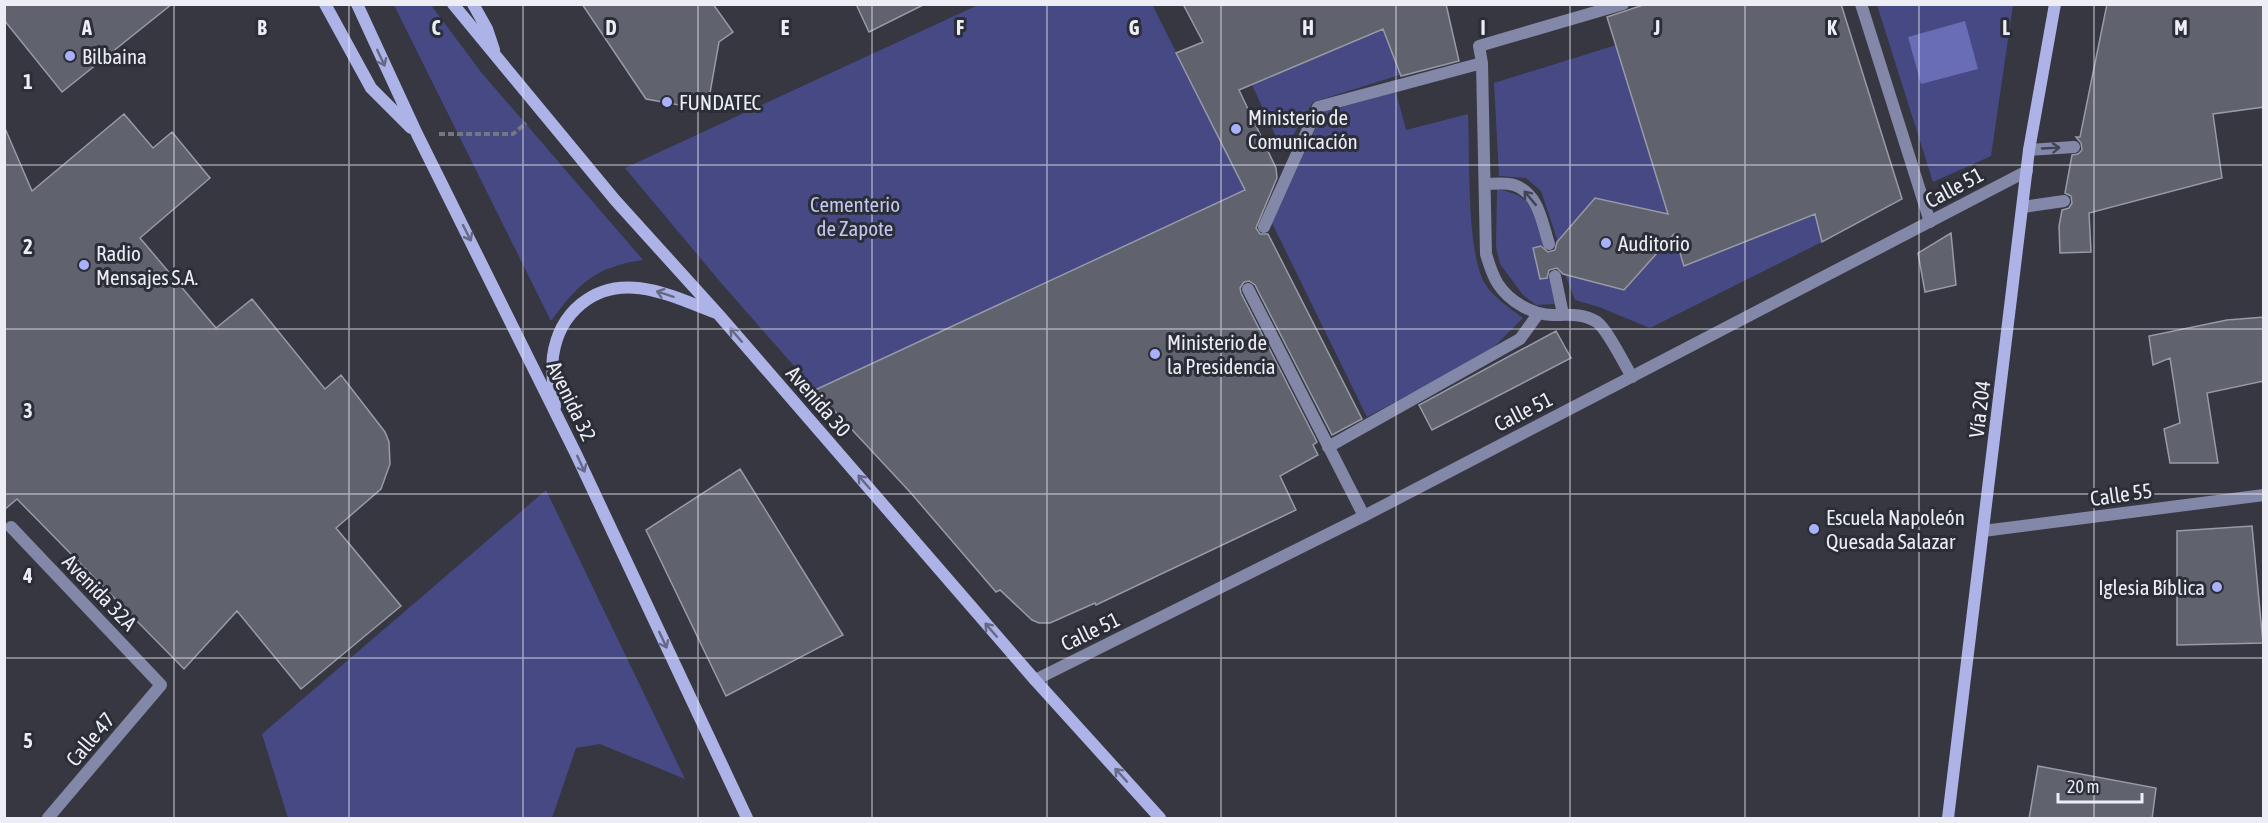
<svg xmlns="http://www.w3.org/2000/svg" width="2268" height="823" viewBox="0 0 2268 823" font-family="'Asap Condensed',sans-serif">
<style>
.green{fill:#464984}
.water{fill:#696db6}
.building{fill:#60626d;stroke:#989aa7;stroke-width:1.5}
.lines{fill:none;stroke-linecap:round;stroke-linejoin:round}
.path{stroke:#75767f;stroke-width:4;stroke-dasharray:6 3;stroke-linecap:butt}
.service{stroke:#8387a8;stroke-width:12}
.minor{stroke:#8387a8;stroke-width:12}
.secondary{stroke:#adb3e7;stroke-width:12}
.oneway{stroke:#666986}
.oneway2{stroke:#414453}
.grid{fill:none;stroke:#edeef5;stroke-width:1.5;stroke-opacity:0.55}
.poi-dot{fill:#a9b0fc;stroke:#2b2d37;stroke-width:2}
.labels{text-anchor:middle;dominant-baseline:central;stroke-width:6;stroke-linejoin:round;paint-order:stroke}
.poi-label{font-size:21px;fill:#edeef5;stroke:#2b2d37;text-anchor:start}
.street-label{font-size:21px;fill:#edeef5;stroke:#2b2d37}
.park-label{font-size:21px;fill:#c2c7ef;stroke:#2b2d37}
.grid-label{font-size:20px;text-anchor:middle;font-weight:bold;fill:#edeef5;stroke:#2b2d37;stroke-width:6;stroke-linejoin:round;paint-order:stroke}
</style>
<rect width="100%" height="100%" fill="#363741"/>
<!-- green -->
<path class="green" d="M1152,4l93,186 -430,200 -93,-106 -97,-116 353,-163z
M394,5h37l50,67 162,188c-48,7 -64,23 -92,61z
M1877,5h136l-22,151 -58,26z
M1383,29l17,46 -87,27 -30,50 -31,-67z
M1616,45l199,169 7,28 -172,86 -51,-21 -24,-7 -10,-26 59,16 36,-41 -12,-39 -53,-12 -37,44 -17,-51 -15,-13 -27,-2 -5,-93z
M1396,92l10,38 62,-16c2,40 -2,138 17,170 9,14 25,24 38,34l-33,33 -123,66 -95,-194 51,-111z
M1497,189c40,8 36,22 47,56l-11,3 7,31 9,-2 6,27 -19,1 -13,-10 -23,-31 -4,-17z
M546,490l139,289 -85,-35 -24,4 -24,70h-264l-26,-84z"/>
<!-- water -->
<path class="water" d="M1965,21l13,48 -57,15 -13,-47z"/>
<!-- building -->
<path class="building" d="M4,4h168l-110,88 -58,-72z
M582,4h131l20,28 -14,10 -12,68 -61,-11z
M856,4h69l-56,28z
M1183,4h263l13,57 -58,15 -18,-47 -144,61 37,78 1,10 -21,50 4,6h8l94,185 -30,16 -77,-150 -6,-4 -5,1 -4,6 1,5 76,149 -4,3 5,10 -38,21 16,34 -200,95 -1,-2 -45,20h-11l-7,-3 -32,-30 -4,2 -86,-100 -95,-102 430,-200 -69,-137 27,-11z
M1646,4h195l61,195 -80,43 -7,-28 -131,52 -10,-32 -50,56 -61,-16 -6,-6 -8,2 -2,8 -7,1 -7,-31 8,-2 7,6 7,-2 2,-8 38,-44 73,16 -61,-197z
M2107,4h157v103l-51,7 9,64 -133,35 2,39 -31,1 -1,-27 3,-16 7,-2 3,-5 -1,-7 -6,-3 7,-38 6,-1 4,-4 -1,-7 -5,-6h4z
M124,114l29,34 19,-16 38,46 -70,60 76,90 36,-29 73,90 16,-14 44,57 4,10 1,22 -9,25 -45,39 65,78 -100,83 -64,-78 -53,58 -167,-170 -13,11v-384l28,65z
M1951,233l5,52 -31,7 -7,-39z
M2264,317v64l-57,12 11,70h-48l-6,-34 16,-6 -10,-65 -17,7 -4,-29 78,-16z
M1556,331l15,27 -139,72 -13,-25z
M740,469l103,166 -117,61 -80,-166z
M2252,526l11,117 -86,2v-114z
M2038,766l118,22 -4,31h-123z"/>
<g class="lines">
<!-- path -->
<path class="path" d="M439,134h74l13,-11"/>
<!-- service -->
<path class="service" d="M1623,4l-144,42 3,17 4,191c3,10 6,21 12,30 11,17 34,31 55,31 16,0 29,-2 44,7 10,7 28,43 35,55
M1861,4l69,218
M2029,150l45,-3
M1485,184c9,0 20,-2 29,1 25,8 28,38 35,59
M2023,207l41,-6
M1264,227l54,-120 164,-44
M1555,276l8,38
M1248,289l116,227
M1328,447l192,-108 18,-25"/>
<!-- minor -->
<path class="minor" d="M11,527l150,158 -113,133
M1983,531l281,-36
M1035,680l329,-164 663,-345"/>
<!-- secondary -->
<path class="secondary" d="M325,4l46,84 40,40
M357,4l60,130 159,320 171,364
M453,4l162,196 104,115 316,365 125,138
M473,4l14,25 7,21
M555,407c-1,-16 -4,-35 -2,-51 3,-21 11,-38 28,-52 41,-34 91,-8 135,9
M1948,818l81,-668 26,-146"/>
</g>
<!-- one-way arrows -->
<defs><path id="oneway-shaft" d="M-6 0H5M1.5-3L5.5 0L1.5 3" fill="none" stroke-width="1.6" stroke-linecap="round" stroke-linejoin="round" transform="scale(1.5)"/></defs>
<g class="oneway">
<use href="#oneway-shaft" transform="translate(381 58) rotate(65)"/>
<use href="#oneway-shaft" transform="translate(467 233) rotate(63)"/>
<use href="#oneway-shaft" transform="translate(665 294) rotate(-162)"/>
<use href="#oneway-shaft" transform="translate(736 335) rotate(-131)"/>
<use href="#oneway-shaft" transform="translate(581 464) rotate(65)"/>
<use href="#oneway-shaft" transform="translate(864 482) rotate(-131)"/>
<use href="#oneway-shaft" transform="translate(991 630) rotate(-131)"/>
<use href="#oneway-shaft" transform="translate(663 640) rotate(65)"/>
<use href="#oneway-shaft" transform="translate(1121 775) rotate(-132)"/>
</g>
<g class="oneway2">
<use href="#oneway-shaft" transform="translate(2051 148) rotate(-3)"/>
<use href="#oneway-shaft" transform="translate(1530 198) rotate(-130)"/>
</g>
<!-- grid -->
<path class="grid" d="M174,4v814M349,4v814M523,4v814M698,4v814M872,4v814M1047,4v814M1221,4v814M1396,4v814M1570,4v814M1745,4v814M1919,4v814M2094,4v814M4,165h2260M4,329h2260M4,494h2260M4,658h2260"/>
<!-- markers -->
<g class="poi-dot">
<circle cx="70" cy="56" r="6"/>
<circle cx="667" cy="102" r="6"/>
<circle cx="1236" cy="129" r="6"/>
<circle cx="1606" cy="243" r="6"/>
<circle cx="84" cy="265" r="6"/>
<circle cx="1155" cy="354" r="6"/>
<circle cx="1814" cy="529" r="6"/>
<circle cx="2217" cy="587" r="6"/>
</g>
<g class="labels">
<!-- poi labels -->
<g class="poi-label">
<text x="82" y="56">Bilbaina</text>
<text x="679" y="102">FUNDATEC</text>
<text x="1248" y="117">Ministerio de<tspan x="1248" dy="24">Comunicación</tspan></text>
<text x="1618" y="243">Auditorio</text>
<text x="96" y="253">Radio<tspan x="96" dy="24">Mensajes S.A.</tspan></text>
<text x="1167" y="342">Ministerio de<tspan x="1167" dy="24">la Presidencia</tspan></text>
<text x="1826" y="517">Escuela Napoleón<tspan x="1826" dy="24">Quesada Salazar</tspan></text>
<text x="2205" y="587" text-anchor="end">Iglesia Bíblica</text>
</g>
<!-- street labels -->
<g class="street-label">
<text transform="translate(1954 187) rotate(-28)">Calle 51</text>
<text transform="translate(572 401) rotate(64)">Avenida 32</text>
<text transform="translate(819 401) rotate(49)">Avenida 30</text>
<text transform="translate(1979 409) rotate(-83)">Vía 204</text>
<text transform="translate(1523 411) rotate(-27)">Calle 51</text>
<text transform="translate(2121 494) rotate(-8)">Calle 55</text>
<text transform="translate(100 592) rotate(46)">Avenida 32A</text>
<text transform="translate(1090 631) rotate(-26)">Calle 51</text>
<text transform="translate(90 739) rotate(-50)">Calle 47</text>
</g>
<!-- park labels -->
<g class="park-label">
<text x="855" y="204">Cementerio<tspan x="855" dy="24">de Zapote</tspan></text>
</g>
</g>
<g class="grid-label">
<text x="87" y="35">A</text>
<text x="262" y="35">B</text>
<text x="436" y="35">C</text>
<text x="611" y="35">D</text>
<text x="785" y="35">E</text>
<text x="960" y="35">F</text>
<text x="1134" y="35">G</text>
<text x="1308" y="35">H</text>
<text x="1483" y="35">I</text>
<text x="1657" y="35">J</text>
<text x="1832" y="35">K</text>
<text x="2006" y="35">L</text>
<text x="2181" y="35">M</text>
<text x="28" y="89">1</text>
<text x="28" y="254">2</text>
<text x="28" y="418">3</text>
<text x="28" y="583">4</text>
<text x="28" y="748">5</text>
</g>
<!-- border -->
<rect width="2268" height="823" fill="none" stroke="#edeef5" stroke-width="12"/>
<!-- scale -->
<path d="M2058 793v9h84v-9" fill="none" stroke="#edeef5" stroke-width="3"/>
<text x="2067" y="793" font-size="18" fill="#edeef5" stroke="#2b2d37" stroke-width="4.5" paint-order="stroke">20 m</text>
</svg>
